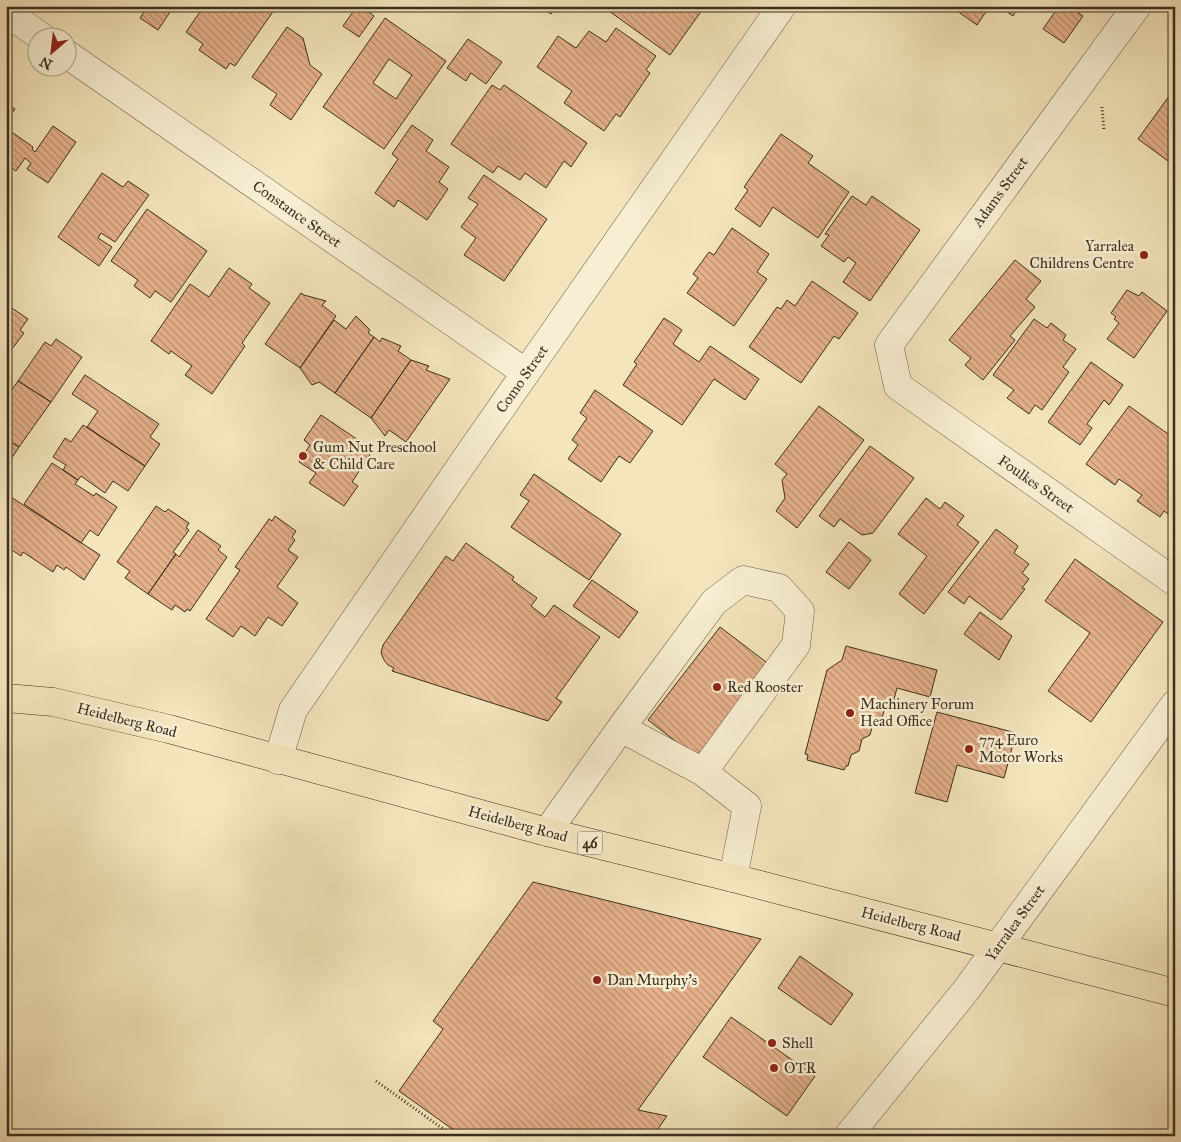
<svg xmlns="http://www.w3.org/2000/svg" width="1181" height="1142" viewBox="0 0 1181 1142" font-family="'IM FELL Great Primer',serif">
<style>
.building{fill:url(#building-back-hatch);stroke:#3b2f20;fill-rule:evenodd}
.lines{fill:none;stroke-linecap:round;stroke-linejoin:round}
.minor-casing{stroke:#695c47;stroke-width:29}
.major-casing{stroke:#3b2f20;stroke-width:29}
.path{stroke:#3b2f20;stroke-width:3;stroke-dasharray:1 2.5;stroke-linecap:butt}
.minor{stroke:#f8eed3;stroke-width:28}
.major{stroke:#f4e5bc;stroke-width:28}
.poi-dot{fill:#8f2418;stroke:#f8eed3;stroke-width:2}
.labels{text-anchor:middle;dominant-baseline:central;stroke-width:5;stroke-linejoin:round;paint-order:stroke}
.shield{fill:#f8eed3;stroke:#746856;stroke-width:1}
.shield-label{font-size:14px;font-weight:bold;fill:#3b2f20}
.street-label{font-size:15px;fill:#3b2f20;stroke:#f8eed3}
.poi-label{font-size:15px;fill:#3b2f20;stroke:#f8eed3;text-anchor:start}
</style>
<defs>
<pattern id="building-back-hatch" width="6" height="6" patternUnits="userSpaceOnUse" patternTransform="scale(1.25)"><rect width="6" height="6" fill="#e6b18b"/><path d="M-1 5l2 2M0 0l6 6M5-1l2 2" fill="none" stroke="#bc9071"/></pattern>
</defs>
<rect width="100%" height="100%" fill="#f4e5bc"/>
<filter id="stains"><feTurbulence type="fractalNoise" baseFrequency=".004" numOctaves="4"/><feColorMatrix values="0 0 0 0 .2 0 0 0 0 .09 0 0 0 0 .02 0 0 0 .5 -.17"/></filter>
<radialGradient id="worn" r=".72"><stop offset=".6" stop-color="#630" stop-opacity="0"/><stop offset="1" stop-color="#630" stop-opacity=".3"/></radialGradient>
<!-- building -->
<path class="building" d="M100,6h12l-4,6z
M148,6h26l-16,24 -18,-12z
M204,6h73l-42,60 -5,-3 -4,6 -27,-19 4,-6 -17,-12z
M357,6h3l14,10 -15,21 -16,-11z
M540,6h17l-6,8z
M602,6h103l-35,49z
M950,6h40l-13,19z
M998,6h21l-6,10z
M1059,6h9l15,10 -19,27 -21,-14z
M385,18l61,43 -62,88 -61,-42zM389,59l23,16 -16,24 -23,-16z
M287,27l16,11 7,27 12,9 -31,46 -21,-15 7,-11 -25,-17z
M616,28l40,28 -10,14 4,3 -30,44 -4,-3 -12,17 -40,-28 8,-12 -35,-24 21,-31 18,12 13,-17 17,11z
M468,39l34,23 -16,22 -15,-11 -5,8 -19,-13z
M492,85l8,5 4,-5 83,58 -16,24 -7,-6 -18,27 -21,-15 -5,7 -22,-14 -5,7 -42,-29z
M1175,88v78l-37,-27z
M6,103l9,6 -9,12z
M412,125l21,15 -7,11 23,16 -10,15 9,7 -21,31 -29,-20 -4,7 -19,-14 23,-34 -6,-5z
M53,126l23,16 -28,41 -21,-14 4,-6 -6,-5 -9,13 -10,-7v-36l27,19 -1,2 3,3z
M781,134l32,22 -5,7 41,29 -31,46 -45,-31 -13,20 -25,-18 13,-19 -4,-3z
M102,173l21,14 5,-6 21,14 -34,47 -14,-9 -3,5 14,9 -13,19 -41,-29z
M484,175l63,44 -43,62 -40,-26 12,-17 -15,-11 17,-23 -10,-6z
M852,196l14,9 6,-9 48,34 -50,71 -27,-19 13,-19 -8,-6 -4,5 -23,-16 8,-11 -4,-1z
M147,209l60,42 -36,51 -16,-11 -5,7 -16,-12 4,-6 -27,-19z
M732,228l37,26 -12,18 10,7 -33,47 -47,-33 11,-15 -5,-4 16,-22 5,3z
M1015,260l26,21 -15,18 9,8 -25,29 5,4 -32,40 -18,-15 6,-7 -22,-18z
M229,268l23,16 -3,4 21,15 -28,40 3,3 -33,48 -27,-19 7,-9 -21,-15 -2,3 -18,-13 39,-57 19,13z
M812,281l46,32 -19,26 -5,-3 -33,47 -52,-36 28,-40 4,2 6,-9 8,6z
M1127,290l12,6 3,-4 25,19 -33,47 -27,-19 12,-16 -5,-4 2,-2 -5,-4z
M301,293l3,2 22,6 -4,4 14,11 -36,52 -35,-24z
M6,304l22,15 -8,11 4,3 -18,24z
M356,316l14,14 -2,3 6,4 -39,56 -16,-11 -7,3 -12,-17 34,-48 12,9z
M664,318l18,12 -9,14 26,18 11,-16 49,33 -14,21 -31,-21 -32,46 -59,-40 14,-21 -3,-2z
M1034,319l13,9 4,-5 15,12 -3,5 13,9 -13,18 6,5 -27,38 -7,-5 -6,9 -22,-16 7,-8 -21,-15z
M374,337l6,5 2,-4 19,8 -3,5 13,9 -40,58 -36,-25z
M56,339l26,18 -31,45 -33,-21 27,-39 6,4z
M411,360l18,6 -3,4 24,9 -44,63 -17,-12 -4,6 -14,-18z
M1091,362l32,23 -14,20 -5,-5 -17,24 5,4 -12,17 -32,-23z
M85,375l74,49 -9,13 10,7 -15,22 -58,-39 11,-16 -26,-17z
M18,381l33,21 -32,45 -13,-8v-41z
M595,390l58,41 -23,32 -11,-7 -18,26 -33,-23 10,-14 -6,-5 15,-22 -7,-5z
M819,406l45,34 -67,88 -21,-17 9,-13 -3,-18 5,-6 -12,-10z
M1129,406l46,33v80l-11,-8 -4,6 -23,-16 5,-6 -23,-16 -4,6 -29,-21z
M321,415l52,35 -21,32 6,4 -14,20 -35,-23 7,-10 -17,-11 11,-17 -6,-5z
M83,425l62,41 -17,25 -15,-10 -8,12 -24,-17 -3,4 -15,-10 3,-5 -13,-8 12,-19 6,4z
M6,439l13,8 -13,20z
M870,446l44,32 -41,55 -11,2 -22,-16 -6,8 -15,-11z
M52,463l26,17 -3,4 19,12 2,-3 21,14 -19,29 -8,-6 -9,13 -57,-39z
M534,474l87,60 -32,46 -78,-53 18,-26 -9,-6z
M11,497l89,58 -16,25 -18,-13 -2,3 -7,-5 -4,7 -30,-20 -2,4 -15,-10v-42z
M926,498l14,11 5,-7 19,14 -7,9 22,17 -55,72 -25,-20 28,-38 -29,-22z
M156,506l9,6 3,-3 21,14 -3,5 3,2 -16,22 3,2 -28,40 -23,-16 5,-7 -13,-9z
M275,516l21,15 -4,6 3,3 -7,10 10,7 -21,30 21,16 -16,23 -14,-9 -13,19 -14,-10 -8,11 -27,-18 34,-49 -5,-3 34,-48 3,2z
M996,529l22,17 -4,7 15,11 -7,9 7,6 -7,9 3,1 -24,31 -32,-24 -5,8 -16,-12z
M198,530l23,16 -3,4 9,7 -37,54 -3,-2 -2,3 -10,-7 -3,5 -24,-16 28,-40 3,3z
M849,542l22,18 -22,29 -23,-17z
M466,543l48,34 -2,3 25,18 -6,8 14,11 9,-12 46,32 -44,61 6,4 -14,19 -156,-50 2,-3 -6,-3 -4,-5 -3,-7 2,-8 63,-89 7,5z
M1075,559l88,63 -72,100 -43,-31 42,-58 -45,-32z
M592,580l46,32 -19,26 -46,-32z
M980,612l32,24 -13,24 -35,-26z
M720,627l54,41 -73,93 -53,-41z
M846,646l91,24 -7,27 -33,-9 -4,15 -8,5 -3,10 -9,6 -3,11 -8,4 -3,12 -8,4 -3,11h-2l-2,4 -37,-10 1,-5 -3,-1 22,-84 15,-10z
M937,712l79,21 -12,45 -47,-13 -10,37 -32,-9z
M533,882l228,57 -123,171 29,6 -14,20h-191l-63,-45 44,-62 -10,-8z
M800,956l53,38 -22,31 -53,-37z
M731,1017l84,59 -28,40 -84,-59z"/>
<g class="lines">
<defs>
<path id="minor" d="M1137,6l-248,339 9,41 277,196
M6,12l37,26
M68,55l458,318
M621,728l82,44 44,34 -14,72
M278,760l15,-50 183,-266 306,-438
M547,832l74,-104 93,-126 29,-22 36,8 21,23 -4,34 -93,127
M848,1136l119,-147 208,-285"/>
<path id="major" d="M6,698l47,4 116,27 378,103 186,46 442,115"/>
</defs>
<!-- minor casing -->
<use href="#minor" class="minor-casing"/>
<!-- major casing -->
<use href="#major" class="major-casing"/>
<!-- path -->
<path class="path" d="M1102,107l2,24
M376,1081l77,55"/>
<!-- minor -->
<use href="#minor" class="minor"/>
<!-- major -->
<use href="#major" class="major"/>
</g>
<!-- markers -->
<g class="poi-dot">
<circle cx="1144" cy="255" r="5"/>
<circle cx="303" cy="456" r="5"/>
<circle cx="717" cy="687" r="5"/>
<circle cx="850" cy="713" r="5"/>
<circle cx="969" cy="749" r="5"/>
<circle cx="597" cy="980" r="5"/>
<circle cx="772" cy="1043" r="5"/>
<circle cx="774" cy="1068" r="5"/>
</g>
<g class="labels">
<!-- shield labels -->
<rect class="shield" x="577.5" y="831.5" width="25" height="23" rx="4"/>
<g class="shield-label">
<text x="590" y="843">46</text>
</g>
<!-- street labels -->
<g class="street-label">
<text transform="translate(1000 192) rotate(-54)">Adams Street</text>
<text transform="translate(297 214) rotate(35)">Constance Street</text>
<text transform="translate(522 379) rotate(-55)">Como Street</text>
<text transform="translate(1036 484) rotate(35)">Foulkes Street</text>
<text transform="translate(127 720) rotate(14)">Heidelberg Road</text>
<text transform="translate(518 824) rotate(15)">Heidelberg Road</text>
<text transform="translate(1015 923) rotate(-54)">Yarralea Street</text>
<text transform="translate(911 924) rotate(14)">Heidelberg Road</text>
</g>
<!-- poi labels -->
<g class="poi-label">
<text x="1134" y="246" text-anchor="end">Yarralea<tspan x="1134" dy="17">Childrens Centre</tspan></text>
<text x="313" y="447">Gum Nut Preschool<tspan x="313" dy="17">&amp; Child Care</tspan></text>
<text x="727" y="687">Red Rooster</text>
<text x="860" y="704">Machinery Forum<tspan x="860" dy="17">Head Office</tspan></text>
<text x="979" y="740">774 Euro<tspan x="979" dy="17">Motor Works</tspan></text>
<text x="607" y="980">Dan Murphy's</text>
<text x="782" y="1043">Shell</text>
<text x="784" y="1068">OTR</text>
</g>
</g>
<!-- margin -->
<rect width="1181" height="1142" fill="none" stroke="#f4e5bc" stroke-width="25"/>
<rect x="8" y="8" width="1166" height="1127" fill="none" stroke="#3b2f20" stroke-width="2.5"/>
<rect x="12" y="12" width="1156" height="1117" fill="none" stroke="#3b2f20"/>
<!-- north arrow -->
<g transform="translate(52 52) rotate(208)"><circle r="24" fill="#f8eed3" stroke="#aca28b"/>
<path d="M0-4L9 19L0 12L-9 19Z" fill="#8f2418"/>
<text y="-8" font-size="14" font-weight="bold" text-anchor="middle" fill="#3b2f20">N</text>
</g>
<rect width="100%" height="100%" filter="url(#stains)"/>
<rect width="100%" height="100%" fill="url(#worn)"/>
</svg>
